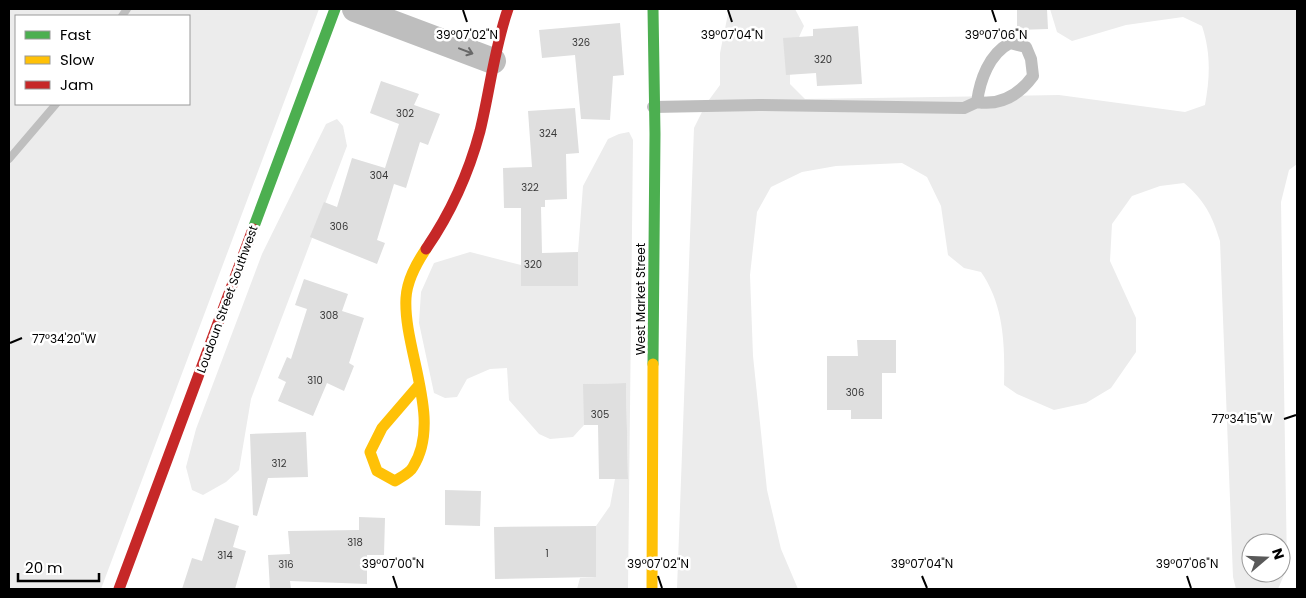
<svg xmlns="http://www.w3.org/2000/svg" width="1306" height="598" viewBox="0 0 1306 598" font-family="Poppins,sans-serif">
<style>
.green{fill:#ececec;fill-rule:evenodd}
.lines{fill:none;stroke-linecap:round;stroke-linejoin:round}
.stream{stroke:#bfbfbf;stroke-width:8}
.building{fill:#dfdfdf}
.lane{stroke:#bebebe;stroke-width:12}
.street{stroke:#bebebe;stroke-width:26}
.fast{stroke:#4caf50;stroke-width:11}
.slow{stroke:#ffc107;stroke-width:11}
.jam{stroke:#c62828;stroke-width:11}
.oneway{stroke:#686868}
.ticks{fill:none;stroke:#000;stroke-width:2}
.labels{text-anchor:middle;dominant-baseline:central;stroke-width:5;stroke-linejoin:round;paint-order:stroke}
.number-label{font-size:10px;fill:#383838}
.street-label{font-size:12px;fill:#000;stroke:#fff}
.ticks-label{font-size:12px;text-anchor:middle;fill:#000;stroke:#fff;stroke-width:5;stroke-linejoin:round;paint-order:stroke}
</style>
<rect width="100%" height="100%" fill="#fff"/>
<!-- green -->
<path class="green" d="M9,9h310l-218,580h-92zM16,16h173v88h-173z
M729,9h66l9,17 -14,31v27l15,15 254,-4 126,17 20,-7c5,-28 6,-52 -3,-79l-19,-9 -57,8 -54,16 -15,-9 -7,-23h247v155l-8,6 -8,32 6,366 -9,21h-42l-3,-12 -13,-336c-8,-26 -15,-40 -36,-58l-24,3 -28,10 -20,28 -2,37 26,57v34l-25,36 -25,15 -32,7 -37,-16 -13,-9c1,-40 0,-80 -23,-113l-17,-4 -16,-13 -7,-49 -14,-29 -25,-14 -66,3 -34,6 -31,15 -14,25 -7,63 3,81 14,134 14,59 17,40h-121l17,-461 12,-24 14,-19v-32zM1251,543h30v30h-30z
M337,119l6,7 4,20 -96,253 -12,71 -13,12 -23,13 -11,-5 -6,-23 10,-38 66,-175 64,-130z
M629,132l4,8 -5,449h-51l3,-11 16,-1v-51l14,-20 5,-27h13l-2,-96 -42,1v41l-11,12 -23,2 -11,-5 -30,-34 -2,-32 -17,1 -23,10 -10,18 -12,1 -11,-5 -15,-70 2,-31 13,-29 36,-11 51,13v21h57v-34l5,-66 25,-47 11,-5z"/>
<g class="lines">
<!-- stream -->
<path class="stream" d="M122,16l5,-7
M9,159l47,-55"/>
</g>
<!-- building -->
<path class="building" d="M1017,9h30l1,20 -31,1z
M620,23l4,52 -11,1 -3,44 -29,-1 -6,-64 -33,3 -3,-28z
M858,26l4,58 -45,2 -1,-13 -30,2 -3,-37 30,-2v-7z
M381,81l38,13 -5,11 26,9 -12,31 -8,-3 -14,46 -12,-4 -17,56 8,3 -8,21 -67,-27 14,-35 13,5 15,-49 33,10 14,-44 -29,-11z
M575,108l4,45 -13,1 1,45 -22,1v7h-4l1,46 36,-1v34h-57v-78h-17l-1,-40 29,-1 -4,-56z
M304,279l44,15 -6,17 22,7 -15,45 5,3 -10,25 -17,-8 -14,33 -35,-15 8,-19 -8,-4 9,-21 4,2 16,-50 -12,-4z
M857,340h39v33h-14v46h-31v-9h-24v-54h31z
M626,383l2,96h-29l-1,-54h-14l-1,-41z
M306,432l2,45 -40,1 -11,38 -4,-1 -3,-81z
M445,490l36,1 -1,35 -35,-1z
M359,517l26,1 -1,37h-17v29l-77,-3 1,8h-21l-2,-34 22,-1 -2,-23 71,-1z
M215,518l24,8 -6,21 13,4 -11,38h-53l10,-31 10,3z
M596,526v51l-101,2 -1,-52z"/>
<g class="lines">
<!-- lane -->
<path class="lane" d="M653,107l106,-2 205,3 13,-6c3,-22 12,-48 33,-59l16,4 5,12 2,17c-14,19 -32,30 -56,26"/>
<!-- street -->
<path class="street" d="M355,9l138,52"/>
<!-- fast -->
<path class="fast" d="M653,9l2,125 -2,230
M253,229l82,-220"/>
<!-- slow -->
<path class="slow" d="M419,385l-37,43 -12,24 7,19 18,10c6,-4 15,-8 18,-14 30,-47 -10,-118 -7,-169 1,-18 10,-34 20,-49
M652,589l1,-225"/>
<!-- jam -->
<path class="jam" d="M426,249c24,-35 43,-77 54,-118 10,-41 14,-82 28,-122
M119,589l134,-360"/>
</g>
<!-- one-way arrows -->
<defs><path id="oneway-shaft" d="M-6 0H5M1.5-3L5.5 0L1.5 3" fill="none" stroke-width="1.6" stroke-linecap="round" stroke-linejoin="round" transform="scale(1.25)"/></defs>
<use class="oneway" href="#oneway-shaft" transform="translate(466 51) rotate(21)"/>
<!-- ticks -->
<path class="ticks" d="M463,10l4,12M728,10l4,12M992,10l4,12M10,343l12,-5M1284,419l12,-4M393,576l4,12M658,576l4,12M922,576l5,12M1187,576l4,12"/>
<g class="labels">
<!-- number labels -->
<g class="number-label">
<text x="581" y="42">326</text>
<text x="823" y="59">320</text>
<text x="405" y="113">302</text>
<text x="548" y="133">324</text>
<text x="379" y="175">304</text>
<text x="530" y="187">322</text>
<text x="339" y="226">306</text>
<text x="533" y="264">320</text>
<text x="329" y="315">308</text>
<text x="315" y="380">310</text>
<text x="855" y="392">306</text>
<text x="600" y="414">305</text>
<text x="279" y="463">312</text>
<text x="355" y="542">318</text>
<text x="547" y="553">1</text>
<text x="225" y="555">314</text>
<text x="286" y="564">316</text>
</g>
<!-- street labels -->
<g class="street-label">
<text transform="translate(227 299) rotate(-70)">Loudoun Street Southwest</text>
<text transform="translate(640 299) rotate(-90)">West Market Street</text>
</g>
</g>
<g class="ticks-label">
<text x="996" y="39">39°07'06"N</text>
<text x="467" y="39">39°07'02"N</text>
<text x="732" y="39">39°07'04"N</text>
<text x="64" y="343">77°34'20"W</text>
<text x="1242" y="423">77°34'15"W</text>
<text x="393" y="568">39°07'00"N</text>
<text x="658" y="568">39°07'02"N</text>
<text x="922" y="568">39°07'04"N</text>
<text x="1187" y="568">39°07'06"N</text>
</g>
<!-- border -->
<rect width="1306" height="598" fill="none" stroke="#000000" stroke-width="20"/>
<!-- legend -->
<rect x="15" y="15" width="175" height="90" fill="#ffffff" stroke="#999999"/>
<rect x="25" y="31" width="25" height="8" fill="#4caf50" stroke="#999999"/>
<text x="60" y="40" font-size="15" fill="#000000">Fast</text>
<rect x="25" y="56" width="25" height="8" fill="#ffc107" stroke="#999999"/>
<text x="60" y="65" font-size="15" fill="#000000">Slow</text>
<rect x="25" y="81" width="25" height="8" fill="#c62828" stroke="#999999"/>
<text x="60" y="90" font-size="15" fill="#000000">Jam</text>
<!-- north arrow -->
<g transform="translate(1266 558) rotate(71)"><circle r="24" fill="#ffffff" stroke="#999999"/>
<path d="M0-4L9 19L0 12L-9 19Z" fill="#595959"/>
<text y="-8" font-size="14" font-weight="bold" text-anchor="middle" fill="#000000">N</text>
</g>
<!-- scale -->
<path d="M18 573v8h81v-8" fill="none" stroke="#000000" stroke-width="2.5"/>
<text x="25" y="573" font-size="15" fill="#000000" stroke="#ffffff" stroke-width="4" paint-order="stroke">20 m</text>
</svg>
